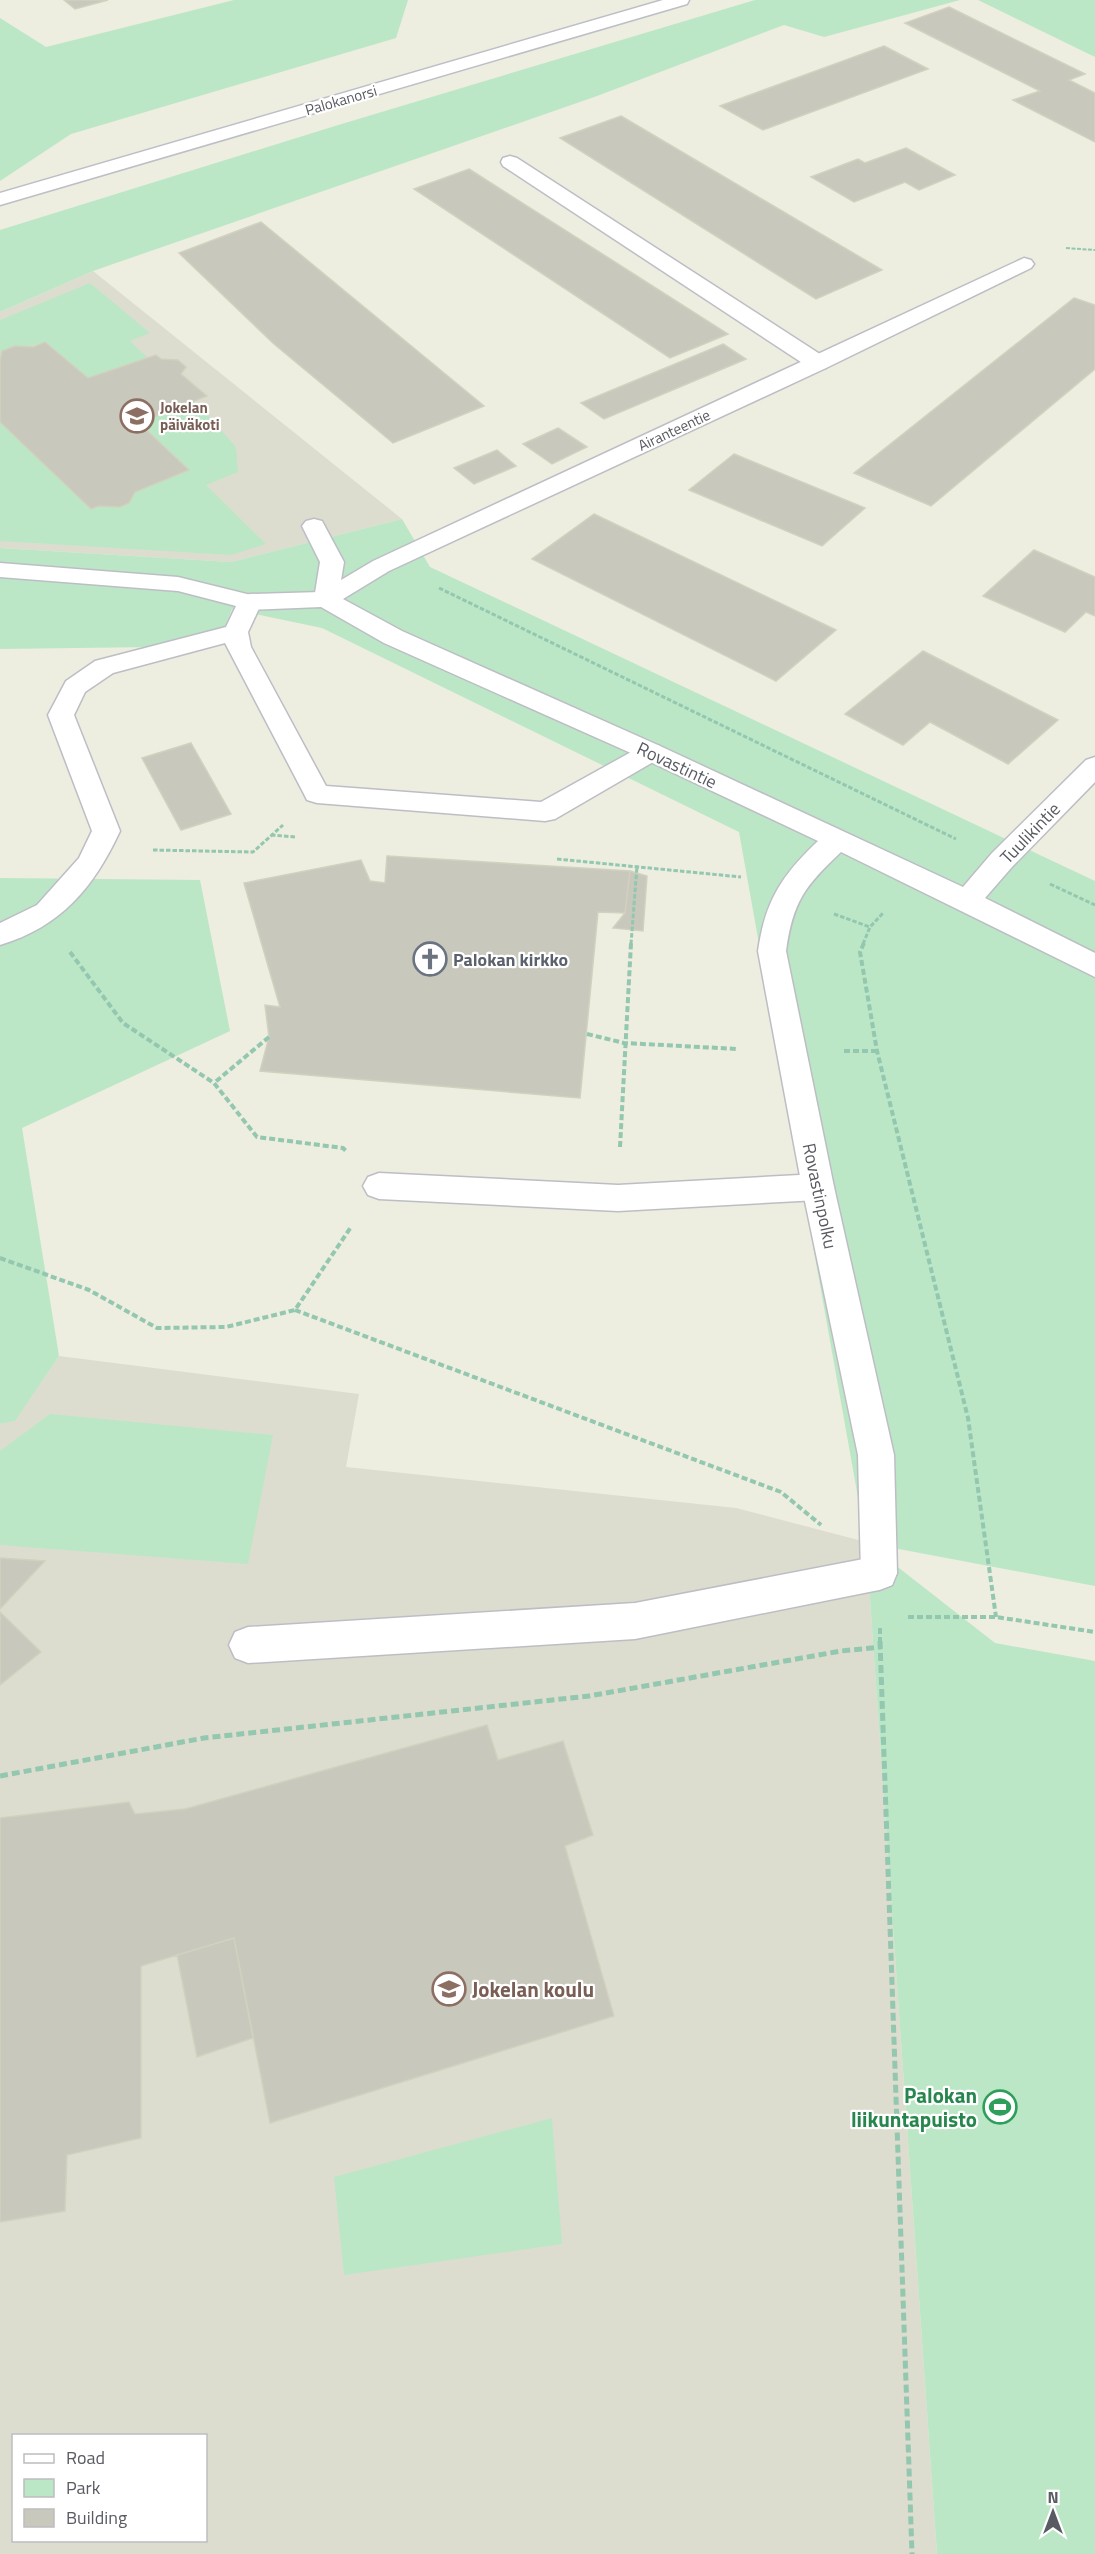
<svg xmlns="http://www.w3.org/2000/svg" width="1095" height="2554" viewBox="0 0 1095 2554" font-family="'Titillium Web',sans-serif">
<style>
.education{fill:#ddddcf;fill-rule:evenodd}
.green{fill:#bbe7c6}
.building{fill:#c8c8bd;stroke:#d2d1be;stroke-width:1.5}
.lines{fill:none;stroke-linecap:round;stroke-linejoin:round}
.lane-casing{stroke:#bdbec5;stroke-width:3}
.street-casing{stroke:#bdbec5;stroke-width:3}
.secondary-casing{stroke:#bdbfc7;stroke-width:3}
.path-far3{stroke:#93c7af;stroke-width:2;stroke-dasharray:4 1.5;stroke-linecap:butt}
.path-far2{stroke:#93c7af;stroke-width:3;stroke-dasharray:4.5 2;stroke-linecap:butt}
.path-far1{stroke:#93c7af;stroke-width:4;stroke-dasharray:6 3;stroke-linecap:butt}
.path{stroke:#93c7af;stroke-width:5;stroke-dasharray:8 4;stroke-linecap:butt}
.lane{fill:#fff;fill-rule:evenodd}
.street{fill:#fff;fill-rule:evenodd}
.secondary{fill:#fff;fill-rule:evenodd}
.labels{text-anchor:middle;dominant-baseline:central;stroke-width:4.5;stroke-linejoin:round;paint-order:stroke}
.far-street-label{font-size:15px;fill:#595b62;stroke:#fff}
.far-education-label{font-size:15px;font-weight:bold;fill:#785e54;stroke:#fff;text-anchor:start}
.street-label{font-size:18px;fill:#595b62;stroke:#fff}
.worship-label{font-size:18px;font-weight:bold;fill:#5b616d;stroke:#fff;text-anchor:start}
.near-education-label{font-size:21px;font-weight:bold;fill:#785e54;stroke:#fff;text-anchor:start}
.near-leisure-label{font-size:21px;font-weight:bold;fill:#27864d;stroke:#fff;text-anchor:end}
</style>
<rect width="100%" height="100%" fill="#edede0"/>
<!-- education -->
<path class="education" d="M93,271l309,248 -171,43 -231,-14v-236z
M59,1356l300,38 -13,73 390,41 130,34 71,1012h-937v-1130l15,-4zM14,2436h192v104h-192z"/>
<!-- green -->
<path class="green" d="M234,0h174l-12,38 -325,96 -71,47v-163l46,29z
M755,0h205l-136,37 -40,-12 -187,71 -504,175 -93,41v-82l335,-104z
M978,0h117v57z
M90,283l60,50 -20,8 18,17 -60,20 -43,-36c-14,6 -28,3 -43,9l-2,9v-40z
M195,401l41,46 2,25 -32,13 60,59 -35,11 -231,-14v-119l99,84 21,1 9,-4 6,-11 53,-21 -49,-48z
M402,519l28,48 665,314v705l-228,-43 128,100 100,18v893h-158l-71,-1012 -127,-710 -417,-204 -90,-19 -7,18 -73,20 -152,2v-101l231,14z
M0,878l200,2 30,151 -208,97 37,228 -44,65 -15,3z
M50,1414l223,21 -25,129 -248,-19v-94z
M552,2118l10,126 -218,31 -10,-98z"/>
<!-- building -->
<path class="building" d="M64,0h44l-33,9z
M949,7l136,67 -16,6 26,13v49l-82,-42 27,-9 -135,-68z
M884,46l44,23 -165,61 -43,-24z
M621,116l261,154 -66,29 -256,-161z
M906,148l49,27 -36,15 -14,-8 -51,20 -43,-25 47,-18 7,4z
M469,169l259,165 -58,24 -256,-169z
M261,222l223,184 -91,37 -119,-99 -95,-91z
M1074,298l21,7v64l-164,137 -77,-33z
M45,342l43,36 68,-23 5,4 17,1 8,7 -5,7 26,22 -68,27 50,47 -54,22 -6,11 -9,4 -21,-1 -8,3 -91,-87v-62l2,-9 13,-5 18,1z
M723,344l23,15 -142,60 -23,-16z
M558,428l29,19 -35,17 -29,-20z
M497,450l19,16 -42,18 -20,-16z
M734,454l131,54 -43,38 -133,-56z
M594,514l242,116 -60,51 -244,-122z
M1034,550l61,27v39l-9,-4 -21,20 -82,-36z
M923,651l135,69 -50,44 -78,-42 -27,23 -58,-31z
M191,743l40,71 -50,16 -39,-72z
M387,856l243,15 -5,42 -27,-1 -18,186 -320,-27 9,-34 -4,-32 15,2 -36,-124 117,-23 9,21 15,2z
M630,871l17,5 -4,55 -30,-3 12,-15z
M0,1558l45,3 -45,48z
M0,1612l41,40 -41,33z
M487,1725l11,35 65,-19 30,94 -28,11 49,170 -344,107 -36,-185 -93,28v172l-74,17 -2,56 -65,11v-404l129,-16 6,12 50,-5z
M234,1938l19,100 -56,19 -20,-102z"/>
<g class="lines">
<defs>
<path id="lane" d="M510,156l7,2 309,200 3,5 -3,5 -8,1 -8,-1 -307,-202 -2,-4 2,-4z
M314,519l8,2 22,41 -6,37 -3,5 -9,2 -9,-2 -3,-5 6,-37 -18,-36 4,-5z
M0,563l178,14 81,20 3,5 -14,30 3,15 75,139 215,16 101,-56 9,-3 9,3 4,6 -4,6 -105,61 -10,2 -228,-18 -10,-3 -3,-6 -79,-151 -112,30 -28,19 -11,23 46,116c-26,56 -59,96 -120,114v-22l37,-18 42,-47 13,-27 -44,-116 18,-34 29,-20 131,-34 10,-21 -58,-15 -178,-14z
M379,1173l239,12 200,-11 11,4 5,9 -5,9 -11,4 -200,11 -239,-12 -11,-4 -5,-9 5,-9z
M879,1556l13,5 5,12 -5,12 -13,5 -244,49 -387,24 -13,-5 -6,-13 6,-13 13,-5 387,-24z"/>
<path id="street" d="M1024,258l7,2 3,4 -3,4 -205,100 -437,203 -46,28 59,32 258,115 303,141 29,-34 94,-93 9,-3v25l-83,85 -27,31 110,55v24l-254,-125c-36,34 -48,49 -55,99l48,236 60,268 3,118 -5,12 -13,5 -13,-5 -5,-12 -3,-118 -56,-268 -44,-236c7,-50 24,-76 60,-110l-176,-83 -258,-115 -63,-36 -71,3 -9,-3 -3,-5 3,-5 9,-3 71,-2 52,-31z"/>
<path id="secondary" d="M663,0h26l-2,4 -687,201v-12z"/>
</defs>
<!-- lane casing -->
<use href="#lane" class="lane-casing"/>
<!-- street casing -->
<use href="#street" class="street-casing"/>
<!-- secondary casing -->
<use href="#secondary" class="secondary-casing"/>
<!-- path-far3 -->
<path class="path-far3" d="M1066,248l29,2"/>
<!-- path-far2 -->
<path class="path-far2" d="M439,588l517,251
M271,835l25,2
M153,850l100,2 30,-27
M557,859l184,18
M1050,884l45,21
M834,914l36,13
M631,944l6,-78
M863,944l7,-17 13,-14"/>
<!-- path-far1 -->
<path class="path-far1" d="M864,943l-4,9 17,99 91,367 28,199
M70,952l53,71 91,60
M587,1034l37,9 114,6
M269,1037l-55,46 43,54 86,11 3,3
M844,1051h33
M620,1147l11,-204
M0,1258l89,32 68,38 69,-1 69,-17 56,-83
M295,1310l486,182 40,33
M908,1617h88l99,15
M880,1628v14"/>
<!-- path -->
<path class="path" d="M880,1641l32,913
M0,1776l204,-38 385,-42 252,-45 40,-4"/>
<!-- lane -->
<use href="#lane" class="lane"/>
<!-- street -->
<use href="#street" class="street"/>
<!-- secondary -->
<use href="#secondary" class="secondary"/>
</g>
<!-- icons -->
<defs>
<symbol id="school-ring" viewBox="-11 -11 22 22"><circle r="9.5" fill="#fff" stroke="#8d6e63" stroke-width="1.5"/><path d="M0-5L7-2L0 1L-7-2ZM-4 1L0 2.5L4 1V4Q0 6-4 4Z" fill="#8d6e63"/></symbol>
<symbol id="church-ring" viewBox="-11 -11 22 22"><circle r="9.5" fill="#fff" stroke="#6b7280" stroke-width="1.5"/><path d="M-1.2-6h2.4v3.5h3.3v2.4h-3.3V6h-2.4V-.1h-3.3v-2.4h3.3Z" fill="#6b7280"/></symbol>
<symbol id="stadium-ring" viewBox="-11 -11 22 22"><circle r="9.5" fill="#fff" stroke="#2e9e5b" stroke-width="1.5"/><path d="M0-5a6.5 5 0 1 0 0 10a6.5 5 0 1 0 0-10ZM-3.5-1.8h7v3.6h-7Z" fill="#2e9e5b"/></symbol>
</defs>
<g fill-rule="evenodd">
<use href="#school-ring" x="118" y="397" width="38" height="38"/>
<use href="#church-ring" x="411" y="940" width="38" height="38"/>
<use href="#school-ring" x="430" y="1970" width="38" height="38"/>
<use href="#stadium-ring" x="981" y="2088" width="38" height="38"/>
</g>
<g class="labels">
<!-- far-street labels -->
<g class="far-street-label">
<text transform="translate(341 100) rotate(-16)">Palokanorsi</text>
<text transform="translate(674 430) rotate(-25)">Airanteentie</text>
</g>
<!-- far-education labels -->
<g class="far-education-label">
<text x="160" y="407">Jokelan<tspan x="160" dy="17">päiväkoti</tspan></text>
</g>
<!-- street labels -->
<g class="street-label">
<text transform="translate(677 765) rotate(25)">Rovastintie</text>
<text transform="translate(1030 833) rotate(-46)">Tuulikintie</text>
<text transform="translate(820 1196) rotate(78)">Rovastinpolku</text>
</g>
<!-- worship labels -->
<g class="worship-label">
<text x="453" y="959">Palokan kirkko</text>
</g>
<!-- near-education labels -->
<g class="near-education-label">
<text x="472" y="1989">Jokelan koulu</text>
</g>
<!-- near-leisure labels -->
<g class="near-leisure-label">
<text x="977" y="2095">Palokan<tspan x="977" dy="24">liikuntapuisto</tspan></text>
</g>
</g>
<!-- legend -->
<rect x="12" y="2434" width="195" height="108" fill="#ffffff" stroke="#bdbdc0" stroke-width="1.5"/>
<rect x="24" y="2454" width="30" height="9" fill="#ffffff" stroke="#bdbdc0" stroke-width="1.5"/>
<text x="66" y="2464" font-size="18" fill="#595b62">Road</text>
<rect x="24" y="2479" width="30" height="18" fill="#bbe7c6" stroke="#bdbdc0" stroke-width="1.5"/>
<text x="66" y="2494" font-size="18" fill="#595b62">Park</text>
<rect x="24" y="2509" width="30" height="18" fill="#c8c8bd" stroke="#bdbdc0" stroke-width="1.5"/>
<text x="66" y="2524" font-size="18" fill="#595b62">Building</text>
<!-- north arrow -->
<g transform="translate(1053 2512)" stroke="#ffffff" stroke-width="4.5" paint-order="stroke">
<path d="M0-4.5L10 22L0 15L-10 22Z" fill="#595b62"/>
<text y="-9" font-size="16" font-weight="bold" text-anchor="middle" fill="#595b62">N</text>
</g>
</svg>
